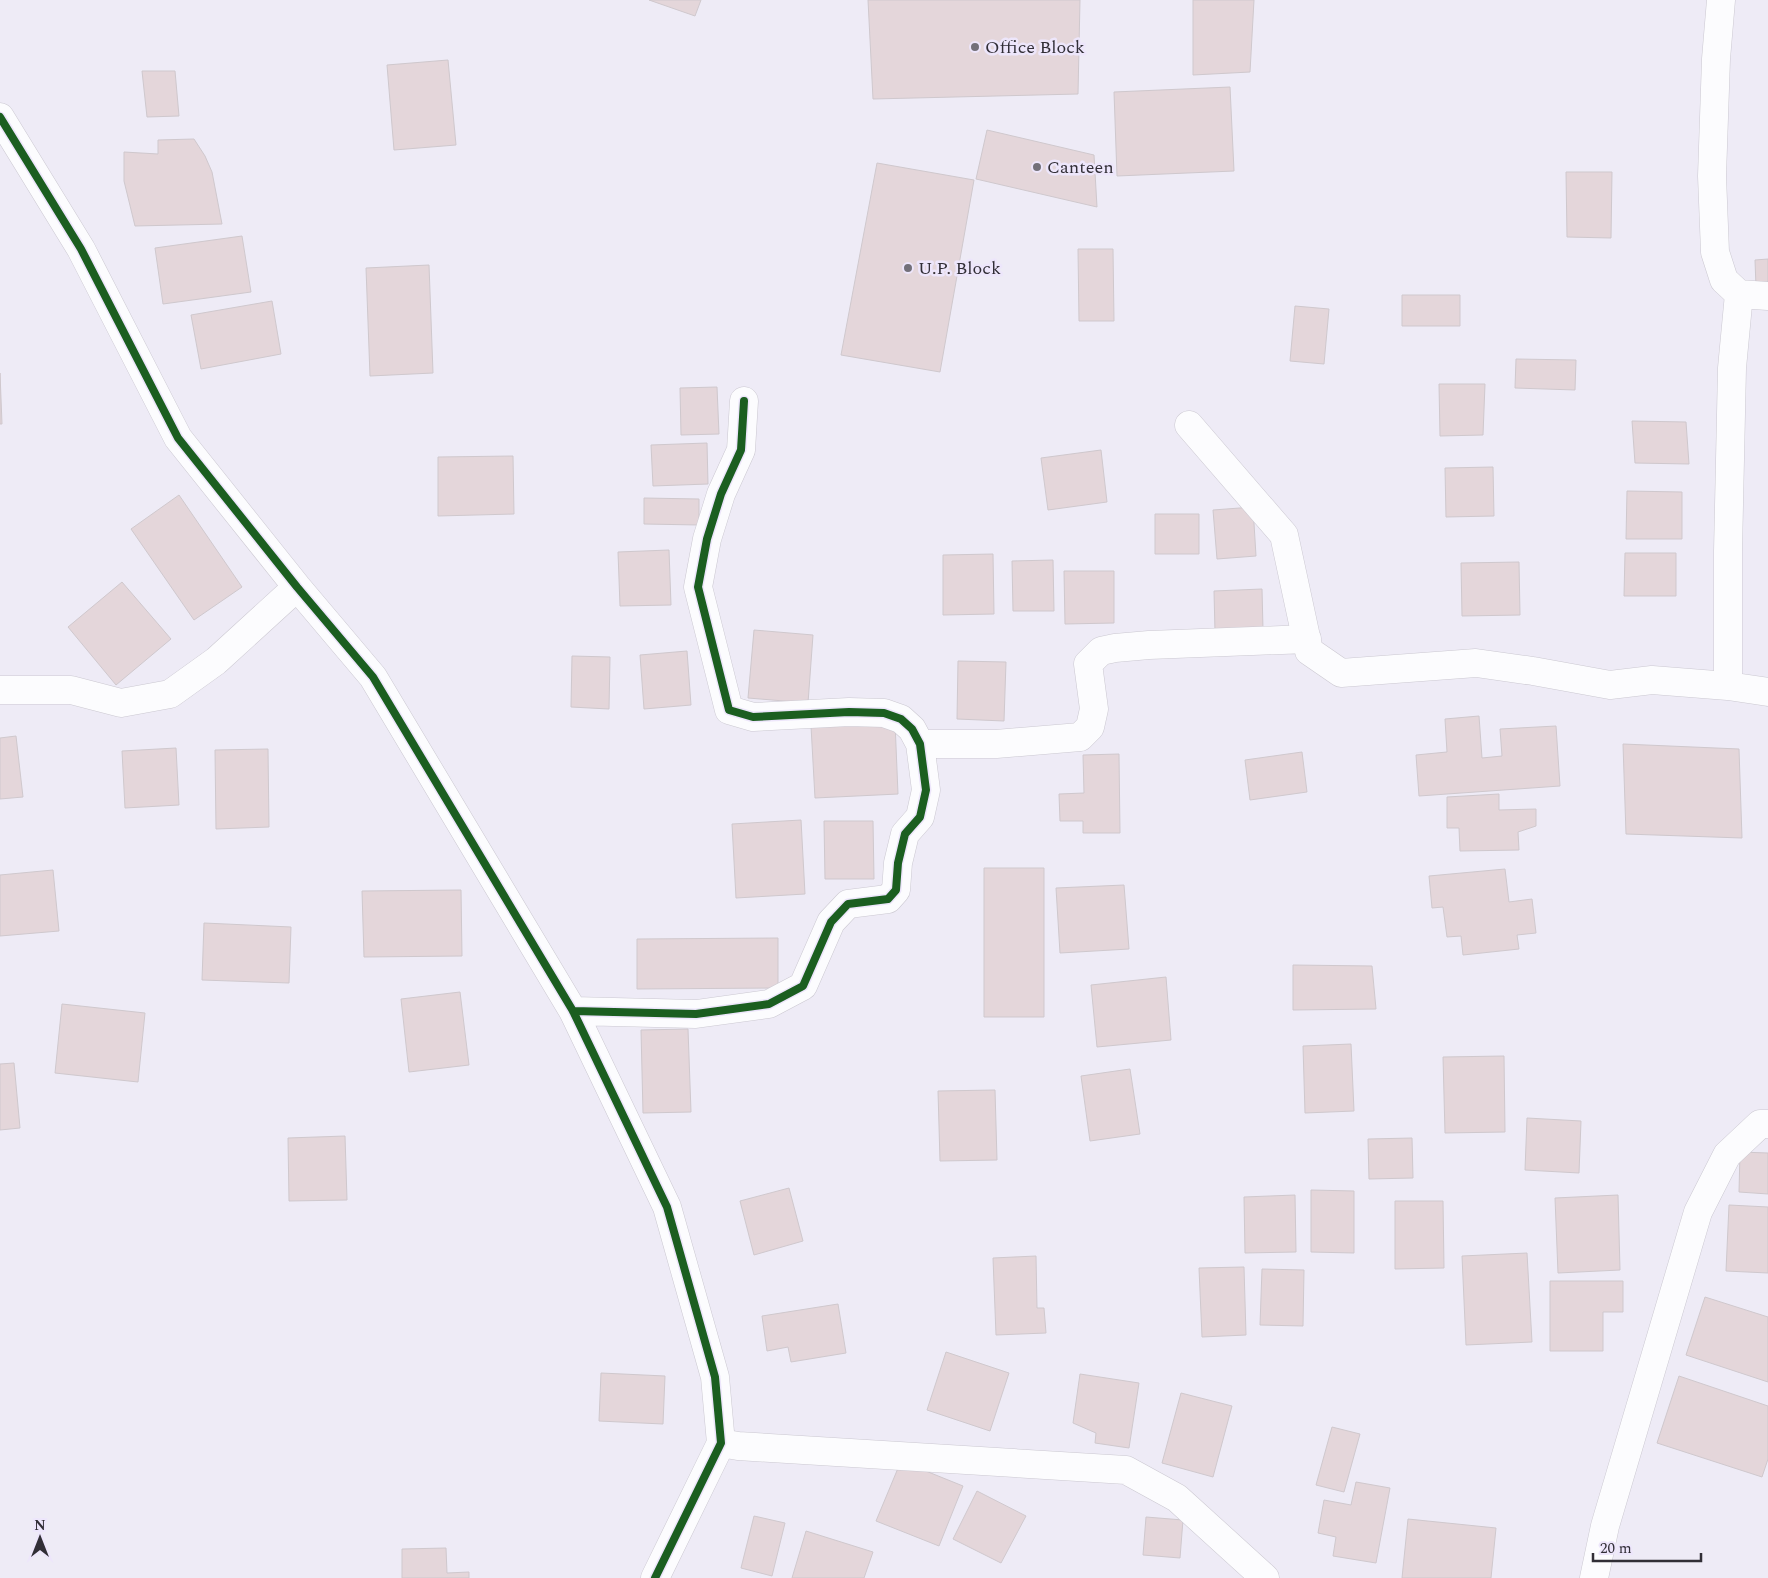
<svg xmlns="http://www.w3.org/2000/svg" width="1768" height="1578" viewBox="0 0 1768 1578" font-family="Spectral,serif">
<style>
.building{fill:#e4d6da;stroke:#cfc8cd}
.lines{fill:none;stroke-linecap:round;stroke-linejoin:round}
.street-casing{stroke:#cbc8d1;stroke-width:29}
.street{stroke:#fcfcfe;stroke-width:28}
.cycleway-casing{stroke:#ede6fb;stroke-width:11}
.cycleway{stroke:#1b5e20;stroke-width:8}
.poi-dot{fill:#737079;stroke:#ede6fb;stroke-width:2}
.labels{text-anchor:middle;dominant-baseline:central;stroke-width:5;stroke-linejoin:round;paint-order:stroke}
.poi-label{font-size:18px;fill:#312e36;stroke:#ede6fb;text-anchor:start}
</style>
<rect width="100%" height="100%" fill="#eeebf6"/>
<!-- building -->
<path class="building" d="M649,0h52l-6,16z
M868,0h212l-2,94 -205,5z
M1193,0h61l-4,72 -57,3z
M448,60l8,85 -62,5 -7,-85z
M142,71h33l4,45 -32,1z
M1230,87l4,84 -117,5 -3,-84z
M987,130l107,25 3,52 -121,-28z
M194,139l11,17 7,16 10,52 -87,2 -11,-45v-29l34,2v-14z
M877,163l97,17 -34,192 -99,-17z
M1566,172h46l-1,66 -44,-1z
M242,236l9,56 -88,12 -8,-56z
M1078,249h35l1,72h-35z
M1768,259v27l-12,1 -1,-27z
M429,265l4,108 -63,3 -4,-108z
M1402,295h58v31h-58z
M272,301l9,53 -80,15 -10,-54z
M1295,306l34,3 -5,55 -34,-3z
M1516,359l60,1 -1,30 -60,-2z
M0,373l2,51h-2z
M1439,384h46l-2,51 -43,1z
M717,387l2,47 -38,1 -1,-47z
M1632,421l54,1 3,42 -54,-1z
M707,443l1,41 -55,2 -2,-41z
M1101,450l6,52 -59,8 -7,-52z
M513,456l1,58 -76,2v-59z
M1493,467l1,49 -48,1 -1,-49z
M1627,491l55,1v47h-56z
M179,495l63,92 -48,33 -63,-91z
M644,498l55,1v26l-55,-1z
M1253,507l3,49 -39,3 -4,-49z
M1155,514h44v40h-44z
M669,550l2,55 -51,1 -2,-54z
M1625,553h51v43h-52z
M993,554l1,60 -51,1v-60z
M1053,560l1,51h-41l-1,-50z
M1519,562l1,53 -58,1 -1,-53z
M1064,571h50v52l-49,1z
M122,582l49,57 -55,46 -48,-58z
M1262,589l1,41 -48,2 -1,-41z
M754,630l59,5 -5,68 -60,-5z
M687,651l4,54 -47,4 -4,-54z
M572,656l38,1 -1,52 -38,-2z
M958,661l48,1 -2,59 -47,-2z
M1479,716l3,42 20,-2 -2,-27 56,-3 4,60 -141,10 -3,-41 31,-3 -2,-33z
M895,722l3,72 -83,4 -4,-72z
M16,736l7,61 -23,2v-61z
M1623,744l116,5 3,89 -116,-4z
M176,748l3,57 -54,3 -3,-57z
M268,749l1,78 -53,2 -1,-79z
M1302,752l5,40 -57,8 -5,-40z
M1119,754l1,79h-37v-12h-23l-1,-27 25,-1 -1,-38z
M1499,794v16l37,-1v17l-18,6 1,18 -59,1 -1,-23h-12v-31z
M801,820l4,74 -69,4 -4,-74z
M824,821h49l1,58h-49z
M984,868h60v149h-60z
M1505,869l4,33 23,-3 4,34 -19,2 2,14 -56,6 -2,-19 -14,1 -4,-30 -11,1 -3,-32z
M53,870l6,61 -59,5v-61z
M1124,885l5,64 -69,4 -4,-65z
M461,890l1,66 -98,1 -2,-66z
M204,923l87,4 -2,56 -87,-3z
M778,938v50l-141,1v-50z
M1293,965l79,1 4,43 -83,1z
M1166,977l5,63 -74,7 -6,-62z
M460,992l9,73 -60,7 -8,-73z
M62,1004l83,9 -7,69 -83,-9z
M688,1029l3,83 -48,1 -2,-83z
M1351,1044l3,67 -49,2 -2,-67z
M1504,1056l1,76 -60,1 -2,-76z
M14,1063l6,65 -20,2v-66z
M1130,1069l10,65 -50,7 -9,-65z
M995,1090l2,70 -57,1 -2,-70z
M1527,1118l54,3 -2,52 -54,-3z
M345,1136l2,64 -58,1 -1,-63z
M1412,1138l1,40 -44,1 -1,-40z
M1740,1152l28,1v41l-29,-2z
M789,1188l14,53 -49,14 -14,-54z
M1311,1190l43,1v62l-43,-1z
M1295,1195l1,57 -51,1 -1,-56z
M1618,1195l2,75 -62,3 -3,-75z
M1395,1201h48l1,67 -49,1z
M1729,1205l39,2v66l-42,-2z
M1527,1253l5,89 -66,3 -4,-89z
M1036,1256l1,52h7l2,25 -50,2 -3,-77z
M1244,1267l2,68 -44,2 -3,-69z
M1262,1269l42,1 -1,56 -43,-1z
M1550,1281h73v31h-20v39h-53z
M1705,1297l63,20v65l-82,-27z
M838,1304l8,49 -55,9 -3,-15 -21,4 -5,-35z
M946,1352l63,21 -19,58 -63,-21z
M601,1373l64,3 -2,48 -64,-3z
M1080,1374l59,9 -10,65 -34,-5 1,-10 -23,-10z
M1679,1376l89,30v53l-6,18 -105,-34z
M1181,1393l51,13 -19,71 -51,-14z
M1332,1427l28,7 -16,58 -28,-7z
M901,1461l62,25 -24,60 -63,-25z
M1356,1482l34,6 -14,75 -43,-7 3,-19 -18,-4 6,-33 27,5z
M977,1491l49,25 -25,47 -48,-24z
M754,1516l31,7 -13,53 -31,-8z
M1146,1517l37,3 -3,38 -37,-3z
M1408,1519l88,9 -5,50h-89z
M806,1531l67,21 -9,26h-72z
M446,1548l1,25 22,-1v6h-67v-29z"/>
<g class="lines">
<defs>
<path id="street" d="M1721,0l-5,59 -4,117 3,76 9,28 15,14 29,2
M0,117l81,132 97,189 119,149 76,90 200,334 94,196 48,170 6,66 -66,135
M1189,425l95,110 25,116 32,22 135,-10 57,8 77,14 42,-5 76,6 40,6
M1728,686v-135l4,-183 7,-74
M0,690h71l50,13 49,-9 46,-33 81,-74
M920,744h76l84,-7 10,-10 4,-18 -6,-45 13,-13 14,-3 34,-3 158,-6
M573,1011l123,3 73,-10 34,-18 28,-64 17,-18 40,-5 8,-9 2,-27 7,-29 15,-17 6,-27 -6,-46 -8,-15 -11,-10 -17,-6 -35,-1 -96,5 -24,-7 -31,-123 9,-48 14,-45 20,-44 3,-49
M721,1443l17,3 388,24 51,28 88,80
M1594,1578l11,-52 93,-314 29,-57 33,-31h8"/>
</defs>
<!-- street casing -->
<use href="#street" class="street-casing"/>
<!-- street -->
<use href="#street" class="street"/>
<defs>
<path id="cycleway" d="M0,117l81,132 97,189 119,149 76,90 200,334 94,196 48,170 6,66 -66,135
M573,1011l123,3 73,-10 34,-18 28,-64 17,-18 40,-5 8,-9 2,-27 7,-29 15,-17 6,-27 -6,-46 -8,-15 -11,-10 -17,-6 -35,-1 -96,5 -24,-7 -31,-123 9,-48 14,-45 20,-44 3,-49"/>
</defs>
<!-- cycleway casing -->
<use href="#cycleway" class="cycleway-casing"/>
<!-- cycleway -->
<use href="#cycleway" class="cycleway"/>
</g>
<!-- markers -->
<g class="poi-dot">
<circle cx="975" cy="47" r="5"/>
<circle cx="1037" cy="167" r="5"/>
<circle cx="908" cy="268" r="5"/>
</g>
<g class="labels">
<!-- poi labels -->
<g class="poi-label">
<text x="985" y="47">Office Block</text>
<text x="1047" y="167">Canteen</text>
<text x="918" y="268">U.P. Block</text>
</g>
</g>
<!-- north arrow -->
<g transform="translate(40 1538)" stroke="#ede6fb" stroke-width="4" paint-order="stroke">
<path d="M0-4L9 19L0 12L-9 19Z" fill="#312e36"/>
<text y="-8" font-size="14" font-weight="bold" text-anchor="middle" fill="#312e36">N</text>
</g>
<!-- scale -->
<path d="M1593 1553v8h108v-8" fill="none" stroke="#312e36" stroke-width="2.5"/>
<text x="1600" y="1553" font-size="15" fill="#312e36" stroke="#ede6fb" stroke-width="4" paint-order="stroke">20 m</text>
</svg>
